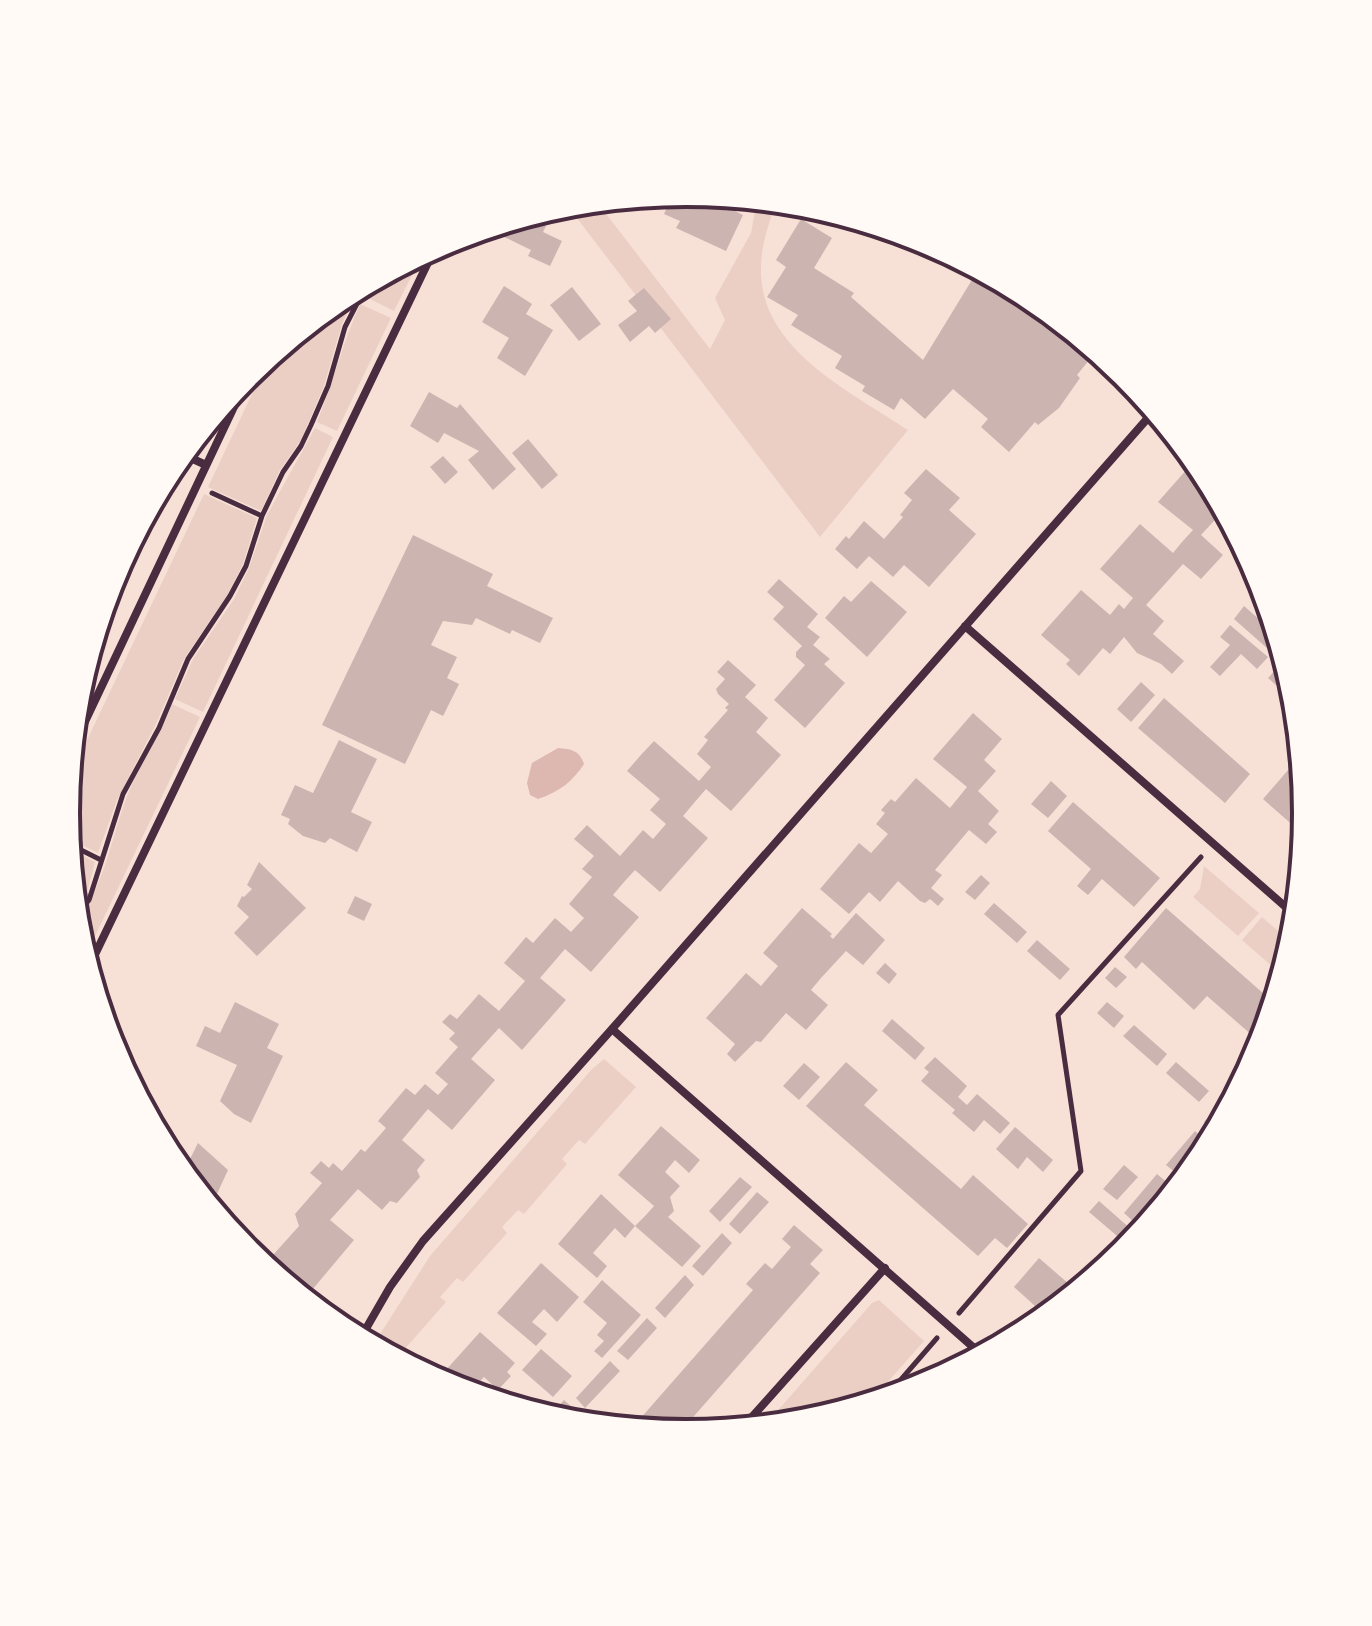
<svg xmlns="http://www.w3.org/2000/svg" width="1372" height="1626" viewBox="0 0 1372 1626" font-family="Manrope,sans-serif">
<style>
.green{fill:#ebcfc5}
.water{fill:#dcb8b0}
.building{fill:#ccb4b1}
.lines{fill:none;stroke-linecap:round;stroke-linejoin:round}
.path{stroke:#4a2c40;stroke-width:5}
.minor{stroke:#4a2c40;stroke-width:8}
.rim{fill:none;stroke:#4a2c40;stroke-width:4}
</style>
<rect width="100%" height="100%" fill="#f7e1d7"/>
<!-- green -->
<path class="green" d="M757,200l19,2c-7,22 -15,43 -15,66 -2,81 90,124 147,162l-88,107 -253,-332 30,-3 113,147 15,-29 -10,-22 36,-65z
M422,255l-28,56 -30,-15 12,-17z
M359,288l-17,36 -18,62 -23,54 -21,30 -19,41 -53,-24 62,-131 72,-59z
M360,304l31,14 -54,113 -20,-9c16,-39 26,-80 43,-118z
M315,428l18,9 -130,275 -28,-13 18,-40 41,-60 15,-31 18,-53z
M204,494l53,24 -14,46 -15,30 -44,65 -28,65 -39,76 -19,53 -29,-14 -3,-26 3,-35z
M172,704l28,13 -115,240 -8,-36c28,-36 34,-84 51,-127 12,-31 33,-58 44,-90z
M70,849l25,13 -10,38 -9,11z
M1204,866l55,47 -21,23 -45,-39 7,-8z
M1262,917l30,26 -10,32 -40,-35z
M604,1059l32,28 -51,57 -6,-4 -17,19 5,5 -43,50 -6,-4 -16,17 5,6 -44,49 -6,-4 -17,19 6,5 -43,49 -6,-5 -7,8 -17,-9 57,-89 162,-187z
M879,1300l45,41 -54,61 -63,19 -42,4 107,-122z"/>
<!-- water -->
<path class="water" d="M558,748c13,1 21,2 26,16 -12,18 -25,28 -46,35l-8,-4 -3,-12 5,-20z"/>
<!-- building -->
<path class="building" d="M686,193l30,3 -2,5 29,14 -17,36 -50,-23 4,-7 -16,-7 9,-20z
M526,217l20,9 -3,6 19,9 -12,25 -22,-10 3,-6 -31,-15 6,-12z
M801,219l31,19 -18,30 40,25 -3,4 72,63 55,-90 53,28 4,3 -4,7 21,18 5,-7 36,30 -6,8 3,2 -13,16 3,3 -21,30 -21,17 -3,-3 -26,30 -28,-25 7,-8 -35,-30 -28,30 -24,-21 -7,12 -32,-19 3,-5 -30,-18 7,-12 -51,-31 7,-10 -31,-18 19,-30 -10,-7z
M504,286l28,18 -6,10 27,16 -28,46 -28,-18 12,-20 -27,-16z
M572,287l29,37 -22,17 -29,-36z
M644,288l27,31 -16,14 -6,-7 -19,16 -12,-17 19,-14 -9,-10z
M429,392l28,16 3,-4 56,65 -23,21 -25,-30 11,-9 -35,-18 -6,10 -28,-17z
M528,439l30,36 -16,14 -30,-36z
M443,456l15,16 -13,12 -15,-17z
M1195,460l29,50 -23,25 22,20 -22,24 -18,-15 -37,41 18,16 -11,13 31,27 -12,13 -11,-10 -24,-11 -13,-16 -14,17 -7,-6 -24,28 -13,-12 4,-4 -29,-25 40,-45 29,25 9,-11 5,5 9,-11 -33,-29 40,-45 33,29 9,-11 11,-12 -35,-28z
M926,469l34,29 -11,12 27,24 -47,53 -25,-22 -11,12 -24,-21 -12,13 -22,-20 11,-13 3,3 15,-18 20,18 19,-22 -3,-2 12,-15 -8,-7z
M413,535l80,39 -6,12 66,32 -13,25 -28,-13 -2,4 -34,-16 -4,7 -29,-4 -12,24 26,12 -10,21 12,6 -16,32 -12,-6 -26,54 -83,-39z
M779,579l39,35 -11,13 13,10 -7,8 17,14 -6,5 21,19 -40,45 -31,-28 31,-35 -9,-8v-5l6,-6 -29,-27 11,-12 -17,-15z
M871,581l36,31 -40,45 -42,-39 19,-22 7,6z
M1244,606l33,29 8,29 -51,-45z
M1230,625l38,32 -11,12 -16,-15 -21,22 -10,-9 20,-22 -10,-8z
M728,660l28,25 -11,12 23,21 -12,14 25,23 -50,56 -25,-22 -12,14 -11,13 25,22 -48,54 -25,-22 -11,12 -11,13 26,22 -48,55 -26,-23 -25,29 26,22 -44,50 -23,-22 -28,31 24,21 -43,50 -24,-21 -26,31 23,20 -8,10 3,7 -23,26 -7,-2 -8,9 -24,-21 -28,31 24,20 -42,50 -24,-20 -8,8 -23,-19 8,-10 8,6 26,-29 -4,-12 27,-31 -12,-10 11,-12 8,7 4,-5 9,8 19,-22 4,3 21,-24 -8,-7 28,-33 9,7 10,-11 13,11 10,-11 -13,-11 23,-26 -9,-8 6,-6 -13,-11 8,-8 7,5 22,-25 20,17 26,-30 -21,-18 22,-26 7,6 22,-25 16,14 13,-14 -15,-14 23,-27 -10,-8 12,-13 -20,-17 13,-14 33,31 23,-26 10,9 13,-15 -16,-14 10,-11 -33,-28 13,-15 14,-15 45,40 12,-14 -14,-13 11,-14 -4,-3 24,-27 -3,-2 4,-4 -11,-10 -2,-5 9,-10 -8,-7z
M1279,666l10,10 6,26 -27,-24z
M1141,682l14,13 -24,27 -14,-13z
M1164,698l86,76 -25,29 -87,-75z
M973,713l29,26 -18,21 12,11 -18,20 21,20 -11,13 9,8 -11,12 -17,-14 -34,40 7,5 -11,13 13,11 -6,7 -8,-7 -5,4 -5,-2 -22,-20 -18,21 -11,-10 -20,22 -29,-25 39,-46 12,10 9,-10 8,-9 -12,-10 9,-11 -4,-3 10,-11 4,3 21,-24 34,30 17,-21 -34,-28z
M339,740l38,19 -26,53 21,10 -15,30 -27,-14 -5,5 -22,-7 -15,-12 2,-5 -9,-4 14,-30 18,8z
M1288,770l15,13 3,30 -2,22 -41,-36z
M1051,781l16,15 -19,22 -17,-14z
M1073,802l87,76 -26,29 -32,-28 -14,16 -11,-9 14,-17 -43,-38z
M259,862l47,46 -49,48 -23,-23 15,-16 -12,-11 5,-10 2,1 8,-8 -5,-4z
M981,875l9,8 -15,17 -10,-8z
M355,896l17,8 -8,17 -17,-8z
M994,903l33,29 -10,11 -33,-29z
M802,908l30,26 -2,2 3,3 23,-26 29,27 -22,25 -17,-14 -25,27 -10,12 17,15 -22,25 -20,-17 -25,29 -5,-1 -21,21 -8,-8 8,-10 -29,-26 40,-45 15,13 17,-20 -15,-13z
M1166,908l107,94 -12,41 -54,-47 -13,14 -52,-48 -6,7 -12,-12z
M1037,940l33,29 -10,11 -33,-29z
M885,963l12,11 -8,10 -13,-11z
M1115,967l12,10 -11,11 -11,-10z
M235,1002l44,22 -12,24 16,8 -32,67 -17,-9 -14,-13 17,-36 -41,-19 9,-20 15,7z
M1107,1002l17,14 -10,12 -17,-15z
M892,1019l33,29 -10,12 -33,-29z
M1134,1025l33,29 -10,12 -34,-30z
M935,1057l32,29 -9,11 9,8 10,-11 33,29 -10,11 -16,-14 -10,12 -22,-19 3,-3 -34,-29 8,-9 -5,-4z
M846,1062l32,28 -14,15 97,84 12,-14 55,49 -21,24 -12,-10 -17,18 -172,-150z
M1176,1062l33,29 -10,11 -33,-29z
M804,1063l16,14 -21,23 -16,-14z
M1233,1088l4,3 -22,41 -11,-10z
M661,1126l39,34 -11,13 -14,-13 -10,12 15,14 -10,11 4,14 -6,6 33,29 -19,21 -47,-41 -10,12 -10,-10 -22,25 14,13 -10,12 -39,-34 43,-50 34,32 10,-10 9,-10 -36,-31z
M1015,1127l38,33 -10,12 -16,-15 -9,12 -22,-20z
M1195,1131l12,11 -30,32 -11,-9z
M198,1143l30,27 -17,37 -28,-34z
M1124,1165l14,12 -21,23 -14,-11z
M1157,1174l12,10 -34,39 -11,-10z
M740,1177l12,10 -32,35 -11,-11z
M757,1192l12,10 -29,32 -11,-10z
M1099,1201l33,29 -9,11 -34,-29z
M794,1225l29,25 -13,14 10,9 -140,159 -48,-4 121,-138 -7,-6 19,-21 7,6 19,-22 -9,-8z
M722,1233l10,10 -29,33 -11,-10z
M1039,1258l38,33 -31,25 -32,-29z
M541,1263l38,34 -22,25 -13,-13 -12,13 15,12 -11,12 -39,-33z
M685,1275l9,10 -29,33 -10,-10z
M602,1280l39,35 -39,43 -8,-7 10,-10 -7,-6 10,-12 -24,-21z
M647,1318l10,10 -29,32 -11,-9z
M480,1332l35,31 -8,9 4,4 -13,14 -14,-13 -12,13 4,4 -39,-14z
M541,1349l31,27 -19,21 -31,-27z
M610,1361l10,10 -35,37 -9,-10z
M564,1400l21,19 -3,4 -32,-7z"/>
<g class="lines">
<!-- path -->
<path class="path" d="M212,493l50,23
M69,844l32,16
M76,916l13,-16 34,-106 36,-66 29,-69 42,-63 16,-30 16,-50 21,-44 18,-26 10,-21 17,-39 17,-59 22,-43
M959,1313l122,-142 -23,-156 143,-158
M885,1398l52,-60"/>
<!-- minor -->
<path class="minor" d="M182,454l24,11
M965,626l331,290
M72,749l178,-376
M88,969l347,-721
M612,1029l370,326
M360,1339l30,-52 33,-46 189,-212 542,-618
M743,1427l142,-159"/>
</g>
<!-- crop -->
<path d="M0 0H1372V1626H0ZM80 813a606 606 0 1 1 1212 0a606 606 0 1 1-1212 0Z" fill="#fffaf5" fill-rule="evenodd"/>
<path class="rim" d="M80 813a606 606 0 1 1 1212 0a606 606 0 1 1-1212 0Z"/>
</svg>
